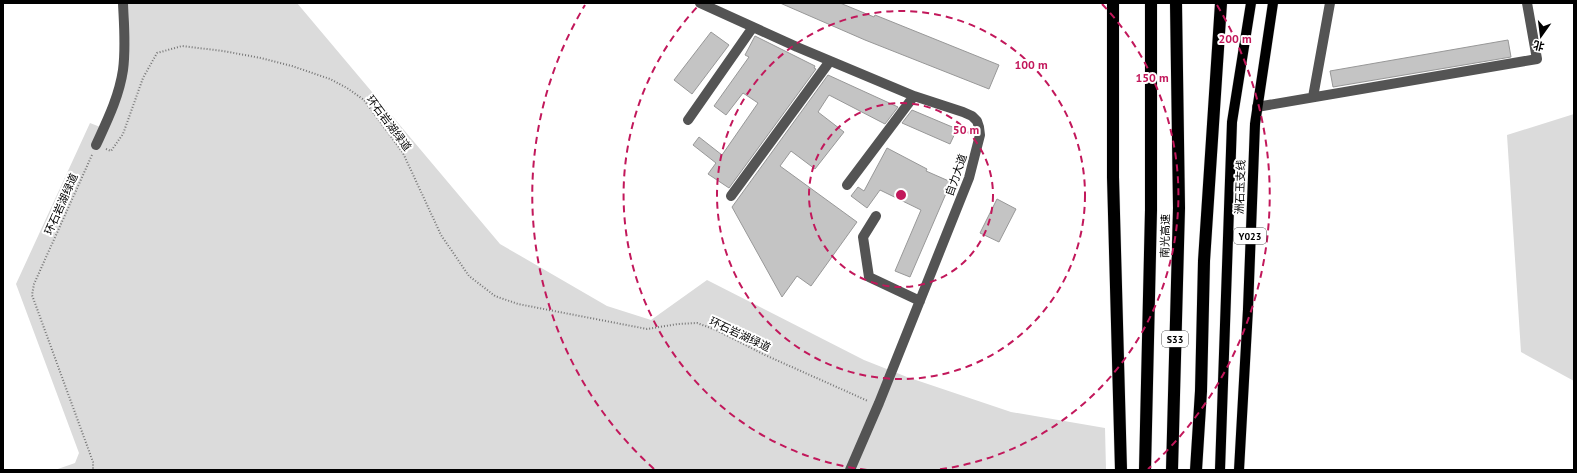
<svg xmlns="http://www.w3.org/2000/svg" width="1577" height="473" viewBox="0 0 1577 473" font-family="'PT Sans','Noto Sans SC',sans-serif">
<style>
.green{fill:#dbdbdb}
.building{fill:#c4c4c4;stroke:#989898}
.lines{fill:none;stroke-linecap:round;stroke-linejoin:round}
.major-casing{stroke:#dbdbdb;stroke-width:11}
.highway-casing{stroke:#dbdbdb;stroke-width:13}
.path{stroke:#767676;stroke-width:2;stroke-dasharray:1 2;stroke-linecap:butt}
.minor{stroke:#545454;stroke-width:10}
.major{stroke:#000;stroke-width:10}
.highway{stroke:#000;stroke-width:12}
.ring{fill:none;stroke:#c2185b;stroke-width:2;stroke-dasharray:7 5}
.labels{text-anchor:middle;dominant-baseline:central;stroke-width:4;stroke-linejoin:round;paint-order:stroke}
.shield{fill:#fff;stroke:#4c4c4c;stroke-width:1}
.shield-label{font-size:10px;font-weight:bold;fill:#000}
.street-label{font-size:11px;fill:#000;stroke:#fff}
.centre{fill:#c2185b;stroke:#fff;stroke-width:2}
.ring-label{font-size:12px;text-anchor:middle;font-weight:bold;fill:#c2185b;stroke:#fff;stroke-width:4;stroke-linejoin:round;paint-order:stroke}
</style>
<rect width="100%" height="100%" fill="#fff"/>
<!-- green -->
<path class="green" d="M128,3h169l203,241 107,62 44,14 56,-40 157,80 43,17 104,35 94,16 1,42h-1051l20,-7 4,-10 -63,-169 74,-161 18,7 19,-59 2,-53z
M1574,114v267l-53,-29 -14,-217z"/>
<!-- building -->
<path class="building" d="M780,3h60l34,14 1,-2 124,50 -10,24 -124,-49z
M711,32l18,13 -37,49 -18,-14z
M755,36l60,30 -1,2 2,1 -87,119 -21,-14 8,-11 -23,-18 6,-8 23,18 36,-52 -15,-10 -17,22 -12,-9 35,-49 -4,-2z
M1508,40l3,17 -178,30 -3,-16z
M828,75l70,32 -13,17 -56,-29 -11,17 26,20 -29,37 -24,-18 -11,15 77,56 -46,64 -14,-10 -15,21 -50,-90z
M912,110l45,19 -7,15 -48,-21z
M887,148l40,21 -1,2 25,11 -41,95 -15,-6 26,-61 -41,-20 -13,18 -16,-12 7,-9 6,4z
M997,199l19,10 -17,33 -19,-9z"/>
<g class="lines">
<defs>
<path id="major" d="M1220,470l12,-348 19,-119
M1239,470l9,-161 7,-185 18,-121"/>
<path id="highway" d="M1113,3v174l8,293
M1145,470l6,-260v-207
M1172,470l7,-262 -3,-205
M1196,470l5,-79 3,-130 17,-258"/>
</defs>
<!-- major casing -->
<use href="#major" class="major-casing"/>
<!-- highway casing -->
<use href="#highway" class="highway-casing"/>
<!-- path -->
<path class="path" d="M106,149l5,2 12,-17 20,-56 14,-25 25,-7 41,5 38,7 31,8 38,13 17,9 17,12 39,53 38,82 28,41 26,20 23,8 129,25 31,-5 19,-1 19,7 49,25 103,46
M92,155l-58,129 -2,11 61,167v8"/>
<!-- minor -->
<path class="minor" d="M700,3l97,44 117,49 49,16 9,4 5,5 2,6 1,8 -11,43 -90,225 -29,67
M1313,97l17,-94
M1257,107l280,-48 -10,-56
M688,120l65,-93
M96,145c11,-24 23,-48 27,-75 3,-22 1,-45 0,-67
M847,185l67,-89
M731,196l99,-135
M876,216l-13,21 6,40 51,24"/>
<!-- major -->
<use href="#major" class="major"/>
<!-- highway -->
<use href="#highway" class="highway"/>
</g>
<!-- distance rings -->
<g class="ring">
<circle cx="901" cy="195" r="92"/>
<circle cx="901" cy="195" r="184"/>
<path d="M867 470A277 277 0 0 1 700 4M1102 4A277 277 0 0 1 935 470"/>
<path d="M654 469A369 369 0 0 1 585 5M1217 5A369 369 0 0 1 1148 469"/>
</g>
<g class="labels">
<!-- shield labels -->
<g class="shield">
<rect x="1234" y="228" width="32" height="16" rx="3"/>
<rect x="1162" y="331" width="26" height="16" rx="3"/>
</g>
<g class="shield-label">
<text x="1250" y="236">Y023</text>
<text x="1175" y="339">S33</text>
</g>
<!-- street labels -->
<g class="street-label">
<text transform="translate(389 123) rotate(53)">环石岩湖绿道</text>
<text transform="translate(956 175) rotate(-71)">自力大道</text>
<text transform="translate(1240 187) rotate(-88)">洲石玉支线</text>
<text transform="translate(61 204) rotate(-66)">环石岩湖绿道</text>
<text transform="translate(1165 236) rotate(-89)">南光高速</text>
<text transform="translate(740 334) rotate(25)">环石岩湖绿道</text>
</g>
</g>
<circle cx="901" cy="195" r="6" class="centre"/>
<g class="ring-label">
<text x="1235" y="43">200 m</text>
<text x="1031" y="69">100 m</text>
<text x="1152" y="82">150 m</text>
<text x="966" y="134">50 m</text>
</g>
<!-- border -->
<rect width="1577" height="473" fill="none" stroke="#000000" stroke-width="8"/>
<!-- north arrow -->
<g transform="translate(1541 36) rotate(194)" stroke="#ffffff" stroke-width="3" paint-order="stroke">
<path d="M0-3L7 15L0 10L-7 15Z" fill="#000000"/>
<text y="-6" font-size="11" font-weight="bold" text-anchor="middle" fill="#000000">北</text>
</g>
</svg>
